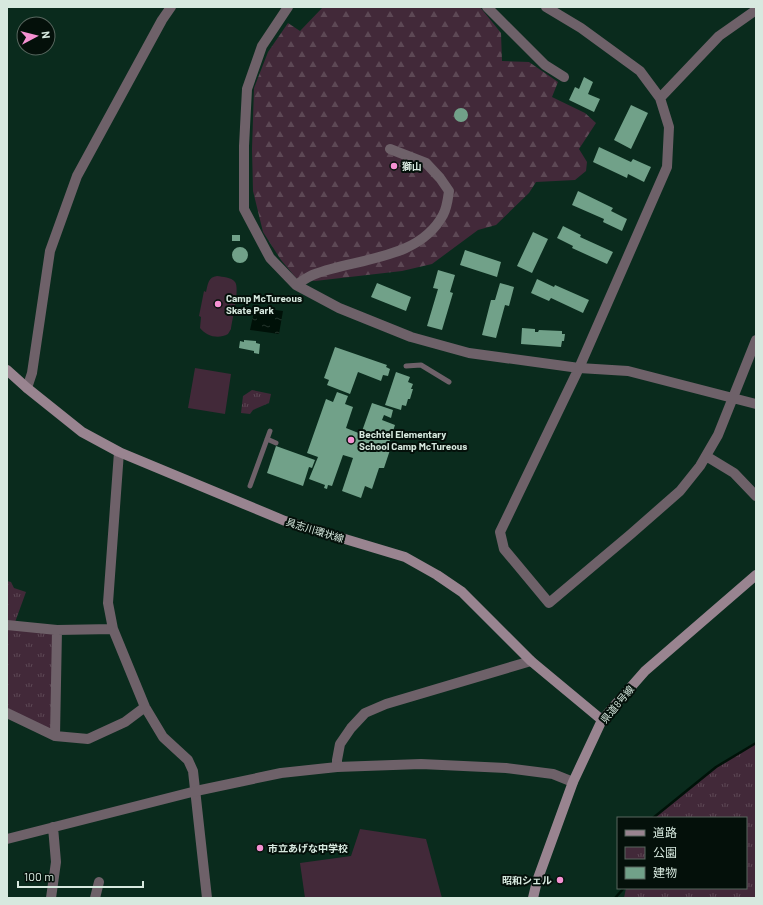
<svg xmlns="http://www.w3.org/2000/svg" width="763" height="905" viewBox="0 0 763 905" font-family="Barlow,'Noto Sans JP',sans-serif">
<style>
.forest{fill:url(#forest-firs)}
.park{fill:url(#park-tufts)}
.garden{fill:#422939}
.water{fill:url(#water-ripples)}
.lines{fill:none;stroke-linecap:round;stroke-linejoin:round}
.stream{stroke:#001108;stroke-width:2.5}
.building{fill:#71a189}
.service{stroke:#6e6169;stroke-width:5}
.minor{stroke:#6e6169;stroke-width:10}
.tertiary{stroke:#6e6169;stroke-width:10}
.secondary{stroke:#998490;stroke-width:10}
.poi-dot{fill:#f591d2;stroke:#04100a;stroke-width:1.5}
.labels{text-anchor:middle;dominant-baseline:central;stroke-width:4;stroke-linejoin:round;paint-order:stroke}
.poi-label{font-size:10px;font-weight:bold;fill:#d7e9df;stroke:#04100a;text-anchor:start}
.street-label{font-size:10px;fill:#d7e9df;stroke:#04100a}
</style>
<defs>
<pattern id="forest-firs" width="22" height="20" patternUnits="userSpaceOnUse"><rect width="22" height="20" fill="#422939"/><path d="M5 1l3.5 6h-7zM16 11l3.5 6h-7z" fill="#5d4855"/></pattern>
<pattern id="park-tufts" width="24" height="20" patternUnits="userSpaceOnUse"><rect width="24" height="20" fill="#422939"/><path d="M3 7l-1-3M5 7V3M7 7l1-3M15 17l-1-3M17 17v-4M19 17l1-3" fill="none" stroke="#5d4855"/></pattern>
<pattern id="water-ripples" width="26" height="14" patternUnits="userSpaceOnUse"><rect width="26" height="14" fill="#001108"/><path d="M2 4q2-2 4 0t4 0M15 11q2-2 4 0t4 0" fill="none" stroke="#24342c"/></pattern>
</defs>
<rect width="100%" height="100%" fill="#0a2b1d"/>
<!-- forest -->
<path class="forest" d="M323,7h157l21,26 1,28 27,1 29,20 -6,15 33,16 11,10 -17,26 8,13 -1,9 -11,9 -39,2 -7,11 -33,32 -18,5 -46,34 -30,7 -87,10 -19,-3 -15,-18 -18,-28 -10,-41 -1,-42 2,-61 14,-36 20,-29 12,8z"/>
<!-- park -->
<path class="park" d="M252,390l19,4 -2,9 -16,7 -3,4 -9,-1 2,-17z
M7,581l4,1 3,6 12,4 -12,33 43,5 -2,106 -48,-23z
M756,743v155h-132l2,-10h120v-70h-93l63,-51z"/>
<!-- garden -->
<path class="garden" d="M217,276c6,1 14,1 18,6 5,6 -3,38 -4,47l-3,5c-9,5 -21,3 -28,-6l1,-11 -2,-1 5,-25 2,1c2,-8 2,-15 11,-16z
M195,368l36,6 -6,40 -37,-6z
M360,829l66,10 16,59h-137l-5,-35 51,-7z"/>
<!-- water -->
<path class="water" d="M255,307l28,4 -4,23 -29,-4z"/>
<g class="lines">
<!-- stream -->
<path class="stream" d="M653,818l63,-51 40,-24
M615,898l9,-10"/>
</g>
<!-- building -->
<path class="building" d="M584,77l9,5 -5,12 12,5 -6,13 -25,-12 6,-13 4,2z
M631,105l17,8 -17,36 -17,-9z
M454 115a7 7 0 1 1 14 0a7 7 0 1 1-14 0Z
M599,147l32,15 2,-3 18,8 -7,15 -16,-8 -1,4 -34,-16z
M578,191l35,17 -2,3 16,8 -5,12 -19,-9 1,-3 -32,-14z
M563,226l18,9 -1,2 33,15 -6,12 -35,-16 1,-2 -16,-8z
M533,232l15,7 -16,34 -15,-7z
M232,235h8v6h-8z
M232 255a8 8 0 1 1 16 0a8 8 0 1 1-16 0Z
M465,250l36,12 -4,15 -37,-12z
M438,270l17,5 -5,17 3,1 -11,37 -15,-4 11,-37 -5,-1z
M537,279l17,8 1,-2 34,15 -6,13 -32,-15 -2,3 -18,-8z
M377,283l34,14 -5,14 -35,-14z
M500,283l14,4 -5,19 -4,-1 -9,33 -14,-3 9,-35h4z
M522,328l13,1v3h3l1,-2 23,1v3h3l-1,7h-2l-1,6 -40,-3z
M244,340l12,1v2l4,1 -1,10 -5,-1v-2l-15,-3 1,-7 4,1z
M335,347l52,18 -1,2 4,2 -2,7 -5,-1 -2,6 -23,-9 -8,22 -23,-9 2,-5 -5,-2z
M396,372l14,5 -2,5 5,2 -2,5h2l-3,10h-2l-2,7 -4,-1 -1,5 -16,-5z
M337,392l11,4 -3,8 8,3 -7,21 15,6 11,-31 21,7 -2,8 -7,-3 -2,5 13,5 -6,18 3,1 -8,24h-5l-7,21 -7,-3 -4,12 -19,-7 11,-33 -10,-3 -11,31 -4,-1 -1,4 -3,-1 1,-3 -16,-6 9,-22 -11,-4 19,-54 7,3z
M276,446l39,14 -3,8 -3,-1 -6,19 -36,-13z"/>
<g class="lines">
<!-- service -->
<path class="service" d="M406,366l15,-1 28,17
M267,439l9,4
M250,486l20,-55"/>
<!-- minor -->
<path class="minor" d="M288,7l-26,39 -15,43 -3,57v63l26,49 26,27 43,23 72,29 58,16 110,15 49,3 128,33
M487,7l58,58 19,12
M546,7l35,21 59,43 20,27 9,29 -2,40 -88,201 -79,164 4,17 45,54 82,-69 49,-43 20,-25 18,-31 38,-95
M660,98l59,-62 37,-26
M296,285c6,-4 13,-9 19,-11 42,-16 104,-14 128,-59 4,-7 5,-17 6,-24l-9,-13 -14,-15 -36,-14
M27,388l5,-15 18,-122 27,-75 85,-156 9,-13
M119,452l-11,151 5,26 32,78 18,30 25,23 5,11 14,127
M706,456l28,17 22,23
M7,625l50,5 56,-1
M7,713l48,23 33,3 37,-17 20,-15
M55,736l2,-106
M337,767v-7l3,-16 11,-16 14,-15 21,-9 145,-43
M95,898l4,-16"/>
<!-- tertiary -->
<path class="tertiary" d="M7,839l189,-48 85,-18 56,-6 84,-3 85,4 47,6 20,8
M51,898l5,-36 -3,-35"/>
<!-- secondary -->
<path class="secondary" d="M7,370l20,18 55,44 37,20 166,69 120,36 32,18 25,17 69,69 71,59
M533,898l4,-17 36,-99 29,-62 43,-49 111,-96"/>
</g>
<!-- markers -->
<g class="poi-dot">
<circle cx="394" cy="166" r="4"/>
<circle cx="218" cy="304" r="4"/>
<circle cx="351" cy="440" r="4"/>
<circle cx="260" cy="848" r="4"/>
<circle cx="560" cy="880" r="4"/>
</g>
<g class="labels">
<!-- poi labels -->
<g class="poi-label">
<text x="402" y="166">獅山</text>
<text x="226" y="298">Camp McTureous<tspan x="226" dy="12">Skate Park</tspan></text>
<text x="359" y="434">Bechtel Elementary<tspan x="359" dy="12">School Camp McTureous</tspan></text>
<text x="268" y="848">市立あげな中学校</text>
<text x="552" y="880" text-anchor="end">昭和シェル</text>
</g>
<!-- street labels -->
<g class="street-label">
<text transform="translate(315 530) rotate(17)">具志川環状線</text>
<text transform="translate(617 704) rotate(-50)">県道8号線</text>
</g>
</g>
<!-- border -->
<rect width="763" height="905" fill="none" stroke="#d7e9df" stroke-width="16"/>
<!-- legend -->
<rect x="617" y="817" width="130" height="72" fill="#04100a" stroke="#58675f"/>
<rect x="625" y="830" width="20" height="6" fill="#998490" stroke="#58675f"/>
<text x="653" y="837" font-size="12" fill="#d7e9df">道路</text>
<rect x="625" y="847" width="20" height="12" fill="url(#park-tufts)" stroke="#58675f"/>
<text x="653" y="857" font-size="12" fill="#d7e9df">公園</text>
<rect x="625" y="867" width="20" height="12" fill="#71a189" stroke="#58675f"/>
<text x="653" y="877" font-size="12" fill="#d7e9df">建物</text>
<!-- north arrow -->
<g transform="translate(36 36) rotate(83)"><circle r="19" fill="#04100a" stroke="#58675f"/>
<path d="M0-3L7 15L0 10L-7 15Z" fill="#f591d2"/>
<text y="-6" font-size="11" font-weight="bold" text-anchor="middle" fill="#d7e9df">N</text>
</g>
<!-- scale -->
<path d="M18 881v6h125v-6" fill="none" stroke="#d7e9df" stroke-width="2"/>
<text x="24" y="881" font-size="12" fill="#d7e9df" stroke="#04100a" stroke-width="3" paint-order="stroke">100 m</text>
</svg>
